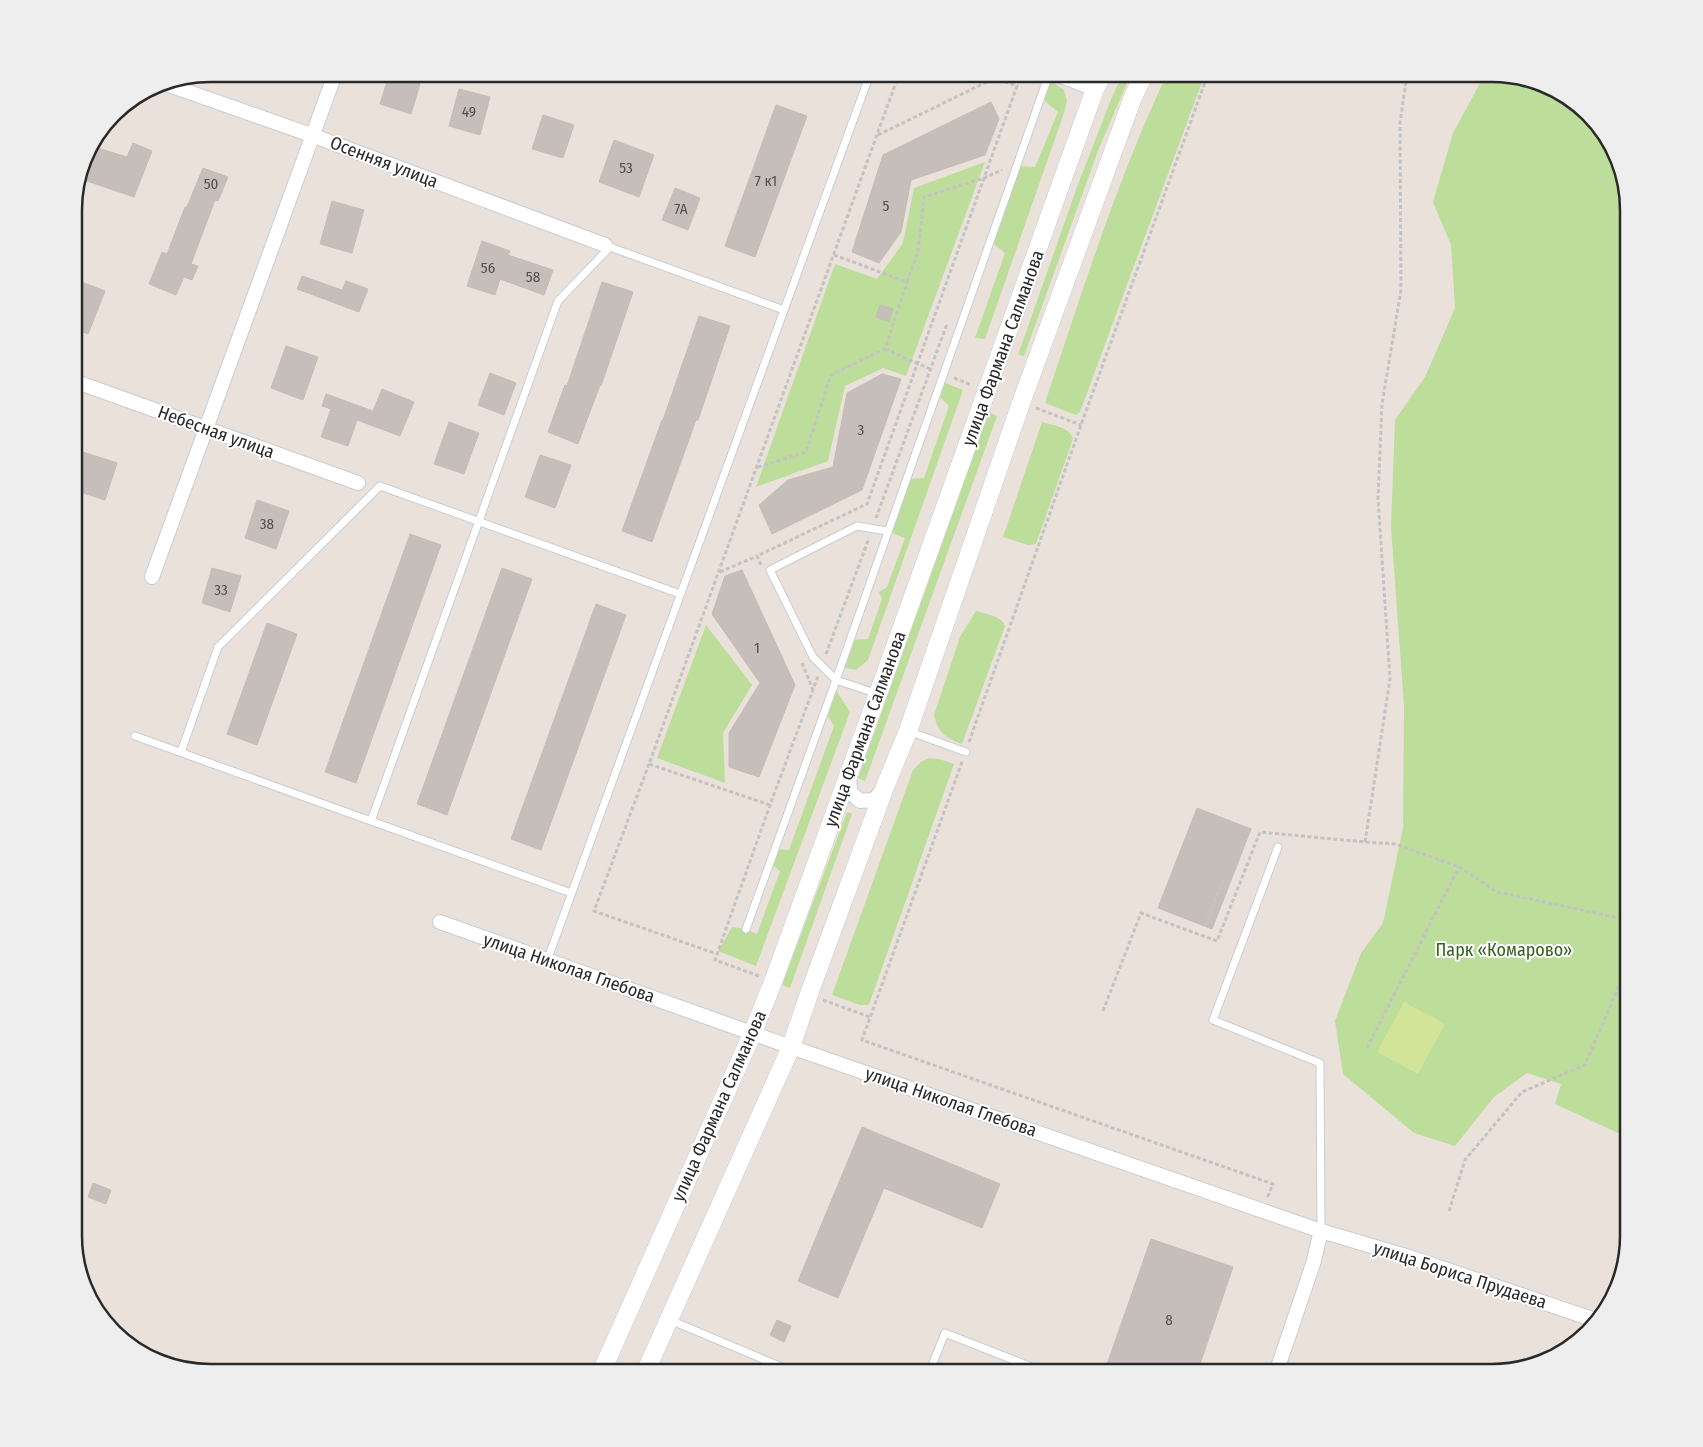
<svg xmlns="http://www.w3.org/2000/svg" width="1703" height="1447" viewBox="0 0 1703 1447" font-family="'Fira Sans Condensed',sans-serif">
<style>
.green{fill:#bddd9b}
.pitch{fill:#d1e497}
.building{fill:#c6bebb;stroke:#c5bdb5}
.lines{fill:none;stroke-linecap:round;stroke-linejoin:round}
.service-casing{stroke:#c7cdd6;stroke-width:9}
.minor-casing{stroke:#c7cdd6;stroke-width:16}
.tertiary-casing{stroke:#c7cdd6;stroke-width:19}
.path{stroke:#c3c3c3;stroke-width:3;stroke-dasharray:4 2.5;stroke-linecap:butt}
.service{stroke:#fff;stroke-width:7}
.minor{stroke:#fff;stroke-width:14}
.tertiary{stroke:#fff;stroke-width:18}
.labels{text-anchor:middle;dominant-baseline:central;stroke-width:4;stroke-linejoin:round;paint-order:stroke}
.number-label{font-size:15px;fill:#504e4e}
.street-label{font-size:18px;fill:#292929;stroke:#fff}
.park-label{font-size:18px;fill:#37601e;stroke:#fff}
.rim{fill:none;stroke:#292929;stroke-width:2.5}
</style>
<rect width="100%" height="100%" fill="#eae1db"/>
<!-- green -->
<path class="green" d="M1123,74h8l-32,74 -75,208 -6,-1 59,-168 35,-90z
M1167,74h38l-125,338 -4,3 -31,-12c37,-111 72,-223 122,-329z
M1485,74h8l51,10 39,24 36,50 10,53v927l-74,-34 6,-20 -34,-11 -33,24 -39,49 -41,-13 -71,-59 -8,-53 26,-68 22,-30 20,-95 1,-122 -13,-179 4,-107 30,-43 30,-69 -4,-63 -18,-43 20,-69z
M1048,79l16,11 3,11 -4,15 -78,223 -10,-1 30,-85 -15,-12 27,-75 18,1 23,-55 -17,-14z
M985,162l-79,214 -23,-8 -38,18 -17,75 -72,26 79,-223 42,15 26,-36 11,-55z
M940,381l23,9 -95,270 -12,10 -15,-3 9,-27 18,-1 14,-40 -3,-7 8,-5 18,-49 -18,-7 19,-52 18,-1 25,-72 -13,-13z
M989,412l8,4 -132,365 -7,-3z
M1042,422c10,3 28,5 31,17l-37,105 -8,1 -25,-8z
M976,611c10,3 26,5 29,15l-43,118c-17,-6 -24,-12 -28,-29l26,-78z
M706,625l46,60 -29,48 2,50 -68,-25z
M834,687l16,25 -94,254 -38,-15 14,-24 14,2 11,5 23,-63 -11,-9 6,-13 14,1 45,-124 -9,-14z
M929,758l10,1 15,5 -84,238 -2,3h-8l-28,-10 81,-225 8,-8z
M847,812l5,2 -62,174 -8,-3z"/>
<!-- pitch -->
<path class="pitch" d="M1404,1002l41,22 -27,50 -41,-22z"/>
<!-- building -->
<path class="building" d="M389,75l31,9 -9,30 -31,-10z
M459,89l31,8 -10,38 -31,-9z
M991,102l8,17 -14,36 -74,25 -10,52 -22,31 -27,-11 31,-97z
M776,105l31,11 -52,141 -30,-11z
M543,115l31,10 -11,33 -31,-9z
M614,140l40,15 -15,42 -40,-15z
M133,143l19,8 -18,46 -50,-17 3,-8 -5,-2 6,-20 3,-4 36,11z
M203,168l25,9 -10,24 -3,-1 -24,64 7,2 -6,14 -8,-3 -8,18 -27,-11 13,-32 5,2 18,-47h2z
M675,188l25,10 -12,32 -26,-10z
M332,201l32,9 -12,43 -32,-9z
M482,241l28,10 -2,4 45,15 -9,25 -44,-16 -5,16 -28,-9z
M302,276l40,14 4,-9 22,8 -9,23 -62,-23z
M74,279l31,12 -17,43 -14,-6z
M602,282l31,10 -32,94 -1,-1 -22,59 -30,-12 17,-47 2,1z
M880,305l13,4 -4,13 -13,-5z
M699,316l31,10 -32,94h-2l-44,122 -30,-11 40,-111h1z
M286,346l32,11 -15,43 -32,-12z
M490,373l26,10 -12,32 -26,-10z
M882,374l19,5 -39,111 -90,44 -13,-29 29,-25 45,-13 14,-74z
M382,389l32,13 -14,34 -43,-16 -9,26 -27,-9 10,-28 -9,-3 4,-12 47,17z
M449,422l30,11 -15,41 -30,-10z
M83,452l34,11 -12,37 -31,-10v-10z
M540,455l31,10 -16,43 -30,-11z
M257,500l32,11 -13,38 -31,-11z
M410,534l31,11 -85,238 -31,-11z
M212,568l29,8 -11,36 -28,-9z
M502,568l30,11 -85,236 -30,-11z
M742,570l53,115 -36,92 -30,-10v-34l31,-50 -48,-69 13,-38z
M596,604l30,11 -85,235 -30,-11z
M267,623l30,11 -40,111 -30,-11z
M1197,808l54,21 -39,100 -54,-21z
M862,1127l138,57 -18,44 -98,-40 -46,110 -40,-17z
M93,1183l18,7 -5,14 -18,-7z
M1151,1239l82,28 -36,106h-93z
M777,1320l14,6 -7,16 -14,-7z"/>
<g class="lines">
<defs>
<path id="service" d="M878,694l-42,-14 -23,-23 -43,-87 87,-44 30,5
M908,731l58,21
M135,736l436,157
M181,752l37,-105 162,-161 300,108
M371,821l187,-520 52,-54 174,63
M1278,847l-65,173 107,43 1,168
M746,929l90,-249 213,-606
M547,961l323,-887
M670,1320l126,53
M929,1373l16,-40 102,40"/>
<path id="minor" d="M1056,74l39,15
M163,83l151,53 291,109
M74,381l284,102
M152,577l183,-503
M849,774l1,18 10,9 14,-1 11,-12
M440,922l351,125 530,184 88,26 189,64
M1276,1373l37,-109 8,-33"/>
<path id="tertiary" d="M601,1373l152,-341 20,-50 105,-288 217,-605 8,-15
M645,1373l146,-326 18,-53 76,-207 23,-56 113,-328 112,-306 11,-23"/>
</defs>
<!-- service casing -->
<use href="#service" class="service-casing"/>
<!-- minor casing -->
<use href="#minor" class="minor-casing"/>
<!-- tertiary casing -->
<use href="#tertiary" class="tertiary-casing"/>
<!-- path -->
<path class="path" d="M878,135l117,-57
M834,255l73,27 11,-30 6,-55 60,-19 18,-8
M885,349l45,20
M954,378l17,7
M1036,408l45,17
M758,467l48,-15 25,-77 54,-26 22,-67
M876,518l71,-194
M761,565l-4,-9 110,-52 150,-418 -33,-12
M720,572l37,-16
M826,654l43,-116
M802,663l11,27
M969,742l112,-317 127,-351
M962,762l-100,278 411,144 -5,12 3,1
M649,764l-55,147 123,43
M770,805l-121,-41 250,-690
M1365,842l25,-163 -12,-181 4,-94 19,-114 -1,-167 7,-49
M1205,926l18,-46
M759,976l-44,-16 55,-155 48,-129
M823,1000l47,17
M1103,1011l38,-98 76,28 43,-109 105,10 31,2 63,23 38,25 132,28
M1367,1048l92,-181
M1449,1211l16,-51 57,-68 63,-27 44,-103"/>
<!-- service -->
<use href="#service" class="service"/>
<!-- minor -->
<use href="#minor" class="minor"/>
<!-- tertiary -->
<use href="#tertiary" class="tertiary"/>
</g>
<g class="labels">
<!-- number labels -->
<g class="number-label">
<text x="469" y="112">49</text>
<text x="626" y="168">53</text>
<text x="766" y="181">7 к1</text>
<text x="211" y="184">50</text>
<text x="886" y="206">5</text>
<text x="681" y="209">7А</text>
<text x="488" y="268">56</text>
<text x="533" y="277">58</text>
<text x="861" y="430">3</text>
<text x="267" y="524">38</text>
<text x="221" y="590">33</text>
<text x="757" y="648">1</text>
<text x="1169" y="1320">8</text>
</g>
<!-- street labels -->
<g class="street-label">
<text transform="translate(384 162) rotate(21)">Осенняя улица</text>
<text transform="translate(1003 348) rotate(-70)">улица Фармана Салманова</text>
<text transform="translate(216 432) rotate(20)">Небесная улица</text>
<text transform="translate(865 729) rotate(-70)">улица Фармана Салманова</text>
<text transform="translate(569 968) rotate(19)">улица Николая Глебова</text>
<text transform="translate(951 1102) rotate(19)">улица Николая Глебова</text>
<text transform="translate(719 1106) rotate(-66)">улица Фармана Салманова</text>
<text transform="translate(1460 1275) rotate(18)">улица Бориса Прудаева</text>
</g>
<!-- park labels -->
<g class="park-label">
<text x="1504" y="950">Парк «Комарово»</text>
</g>
</g>
<!-- crop -->
<path d="M0 0H1703V1447H0ZM210 82H1492A128 128 0 0 1 1620 210V1236A128 128 0 0 1 1492 1364H210A128 128 0 0 1 82 1236V210A128 128 0 0 1 210 82Z" fill="#eee" fill-rule="evenodd"/>
<path class="rim" d="M210 82H1492A128 128 0 0 1 1620 210V1236A128 128 0 0 1 1492 1364H210A128 128 0 0 1 82 1236V210A128 128 0 0 1 210 82Z"/>
</svg>
